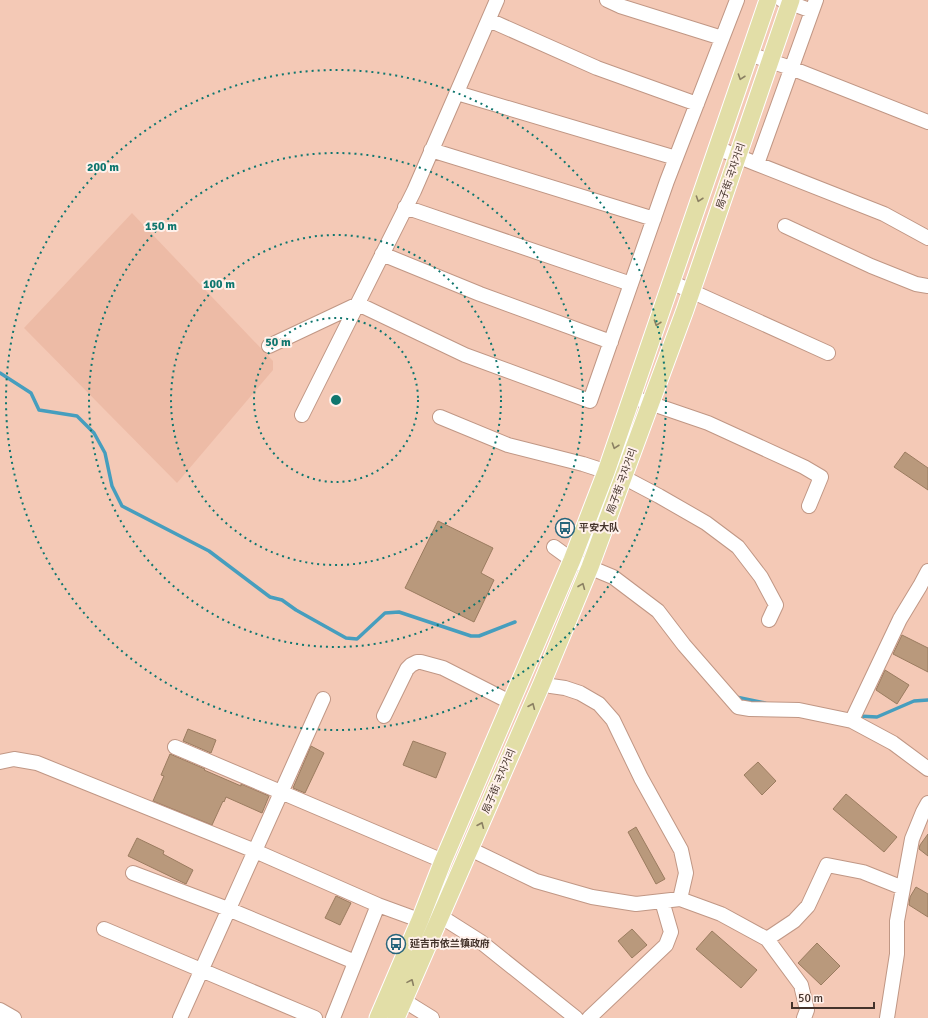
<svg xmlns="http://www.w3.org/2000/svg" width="928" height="1018" viewBox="0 0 928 1018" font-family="Signika,'Noto Sans SC','Noto Sans KR',sans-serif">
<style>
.built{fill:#edbba6}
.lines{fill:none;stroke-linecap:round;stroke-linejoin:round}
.stream{stroke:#469ebe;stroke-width:3.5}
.building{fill:#b9997c;stroke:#9b7c60}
.minor-casing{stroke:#c09785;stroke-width:16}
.major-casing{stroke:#fff;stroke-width:19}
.minor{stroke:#fff;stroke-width:14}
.major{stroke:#e2dea7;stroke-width:17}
.oneway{stroke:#8b8063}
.ring{fill:none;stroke:#0f766e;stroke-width:2;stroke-dasharray:2 4}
.labels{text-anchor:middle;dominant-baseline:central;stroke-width:4;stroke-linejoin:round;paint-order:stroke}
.street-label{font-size:10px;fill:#44332b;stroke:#fff1eb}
.poi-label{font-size:10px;font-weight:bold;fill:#44332b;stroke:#fff1eb;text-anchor:start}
.centre{fill:#0f766e;stroke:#fff1eb;stroke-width:2}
.ring-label{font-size:12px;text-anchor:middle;font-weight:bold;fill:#0f766e;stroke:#fff1eb;stroke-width:4;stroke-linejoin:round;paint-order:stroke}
</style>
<rect width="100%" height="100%" fill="#f4c9b6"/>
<!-- built -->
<path class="built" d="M132,213l141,148v9l-96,113 -153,-155z"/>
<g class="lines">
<!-- stream -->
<path class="stream" d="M0,373l31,20 8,17 38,6 17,17 11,20 7,33 10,20 87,45 61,46 12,3 14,10 50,28 11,1 28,-26 14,-1 72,24h8l36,-14
M736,697l29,6
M858,716l19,1 37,-16 14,-1"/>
</g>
<!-- building -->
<path class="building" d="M905,452l23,16v22l-34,-23z
M438,521l55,27 -12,25 13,7 -20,42 -69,-34z
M902,635l26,13v24l-35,-18z
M885,670l24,15 -12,19 -21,-14z
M188,729l28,11 -5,13 -28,-12z
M413,741l33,12 -10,25 -33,-13z
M311,746l13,7 -19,40 -12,-5z
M170,754l35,15 -1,1 37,16v-2l28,12 -7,17 -36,-16 -2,5 -1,-1 -11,24 -59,-24 11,-25 -3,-1z
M758,762l18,19 -14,14 -18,-20z
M846,794l51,43 -13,15 -51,-43z
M636,827l29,52 -9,5 -28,-52z
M928,834v22l-9,-7 1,-4z
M137,838l27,13 -1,3 30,16 -7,14 -58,-28z
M916,887l12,7v23l-19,-12 1,-8z
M336,896l15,7 -11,22 -15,-7z
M632,929l15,16 -15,13 -14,-17z
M712,931l45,39 -16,18 -45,-39z
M817,943l23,23 -19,19 -23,-22z"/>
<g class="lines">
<defs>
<path id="minor" d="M607,0l13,6 102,32
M782,0l30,11
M489,20l108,48 100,36
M749,54l42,14 137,54
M457,93l219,65
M717,148l40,16 59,-164
M431,150l223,69
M757,164l127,50 44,24
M405,207l226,77
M785,226l86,40 45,18 12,2
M382,254l98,40 131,48
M671,282l157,71
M269,346l89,-42 107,51 125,46 77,-220 70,-181
M632,397l76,26 96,44 17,10 -12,29
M302,415l112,-224 83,-191
M440,417l68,28 75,19 40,13 36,19 47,27 32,24 23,30 15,28 -7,15
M554,547l18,13 41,17 45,34 26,34 54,62 12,2 49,1 53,11 41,22 35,26
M542,683l9,3 14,2 15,5 19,11 14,16 28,58 40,72 5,23 -6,26
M384,716l23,-47 4,-4 6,-3h4l22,6 69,35
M852,721l1,-3 47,-99 20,-33 8,-15
M175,747l268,114
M0,762l14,-3 23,4 218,88 123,54 52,19
M470,849l66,32 56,16 44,7 44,-5 41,15 46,25 34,46 6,25 -3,8
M133,873l95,36 127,53
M440,916l41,26 95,76
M104,929l211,89
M767,939l27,-18 14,-15 19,-41 36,7 40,16
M403,1000l29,18
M0,1010l14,8
M180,1018l143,-319
M333,1018l45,-113
M589,1018l77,-73 5,-13 -9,-31
M887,1018l10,-64v-33l15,-82 11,-27 5,-9"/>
<path id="major" d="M378,1018l42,-98 23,-59 129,-301 34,-88 162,-472
M396,1018l146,-335 48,-116 95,-257 106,-310"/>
</defs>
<!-- minor casing -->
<use href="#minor" class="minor-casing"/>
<!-- major casing -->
<use href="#major" class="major-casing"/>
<!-- minor -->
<use href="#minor" class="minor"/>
<!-- major -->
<use href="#major" class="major"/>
</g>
<!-- one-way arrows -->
<defs><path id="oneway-chevron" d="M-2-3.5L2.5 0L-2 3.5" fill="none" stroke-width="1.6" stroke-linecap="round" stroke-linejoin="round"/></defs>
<g class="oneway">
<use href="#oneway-chevron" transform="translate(741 77) rotate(109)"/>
<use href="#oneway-chevron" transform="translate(699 199) rotate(109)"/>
<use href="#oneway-chevron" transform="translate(657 323) rotate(109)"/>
<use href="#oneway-chevron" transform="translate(615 446) rotate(109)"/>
<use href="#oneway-chevron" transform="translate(582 586) rotate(-68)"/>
<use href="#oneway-chevron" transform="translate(532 706) rotate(-67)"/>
<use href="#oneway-chevron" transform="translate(481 825) rotate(-67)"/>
<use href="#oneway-chevron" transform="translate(411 982) rotate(-66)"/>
</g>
<!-- distance rings -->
<g class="ring">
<circle cx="336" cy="400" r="82"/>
<circle cx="336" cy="400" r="165"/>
<circle cx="336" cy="400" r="247"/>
<circle cx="336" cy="400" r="330"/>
</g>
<!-- icons -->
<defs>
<symbol id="bus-ring" viewBox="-11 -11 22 22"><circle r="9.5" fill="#fff1eb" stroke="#27657b" stroke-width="1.5"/><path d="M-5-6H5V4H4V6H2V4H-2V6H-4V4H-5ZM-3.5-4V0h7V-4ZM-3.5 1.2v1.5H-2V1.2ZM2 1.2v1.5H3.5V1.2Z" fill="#27657b"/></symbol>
</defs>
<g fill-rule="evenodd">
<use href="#bus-ring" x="554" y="517" width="22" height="22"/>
<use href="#bus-ring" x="385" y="933" width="22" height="22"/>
</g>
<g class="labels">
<!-- street labels -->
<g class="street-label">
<text transform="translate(731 176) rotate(-71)">局子街 국자거리</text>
<text transform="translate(622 481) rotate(-70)">局子街 국자거리</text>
<text transform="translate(499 781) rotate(-67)">局子街 국자거리</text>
</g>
<!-- poi labels -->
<g class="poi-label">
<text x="579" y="528">平安大队</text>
<text x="410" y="944">延吉市依兰镇政府</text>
</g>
</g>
<circle cx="336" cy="400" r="6" class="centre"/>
<g class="ring-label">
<text x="103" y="171">200 m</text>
<text x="161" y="230">150 m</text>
<text x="219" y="288">100 m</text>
<text x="278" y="346">50 m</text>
</g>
<!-- scale -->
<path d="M792 1002v6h82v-6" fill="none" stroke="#44332b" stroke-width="2"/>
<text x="798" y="1002" font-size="12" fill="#44332b" stroke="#fff1eb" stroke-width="3" paint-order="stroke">50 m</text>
</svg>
